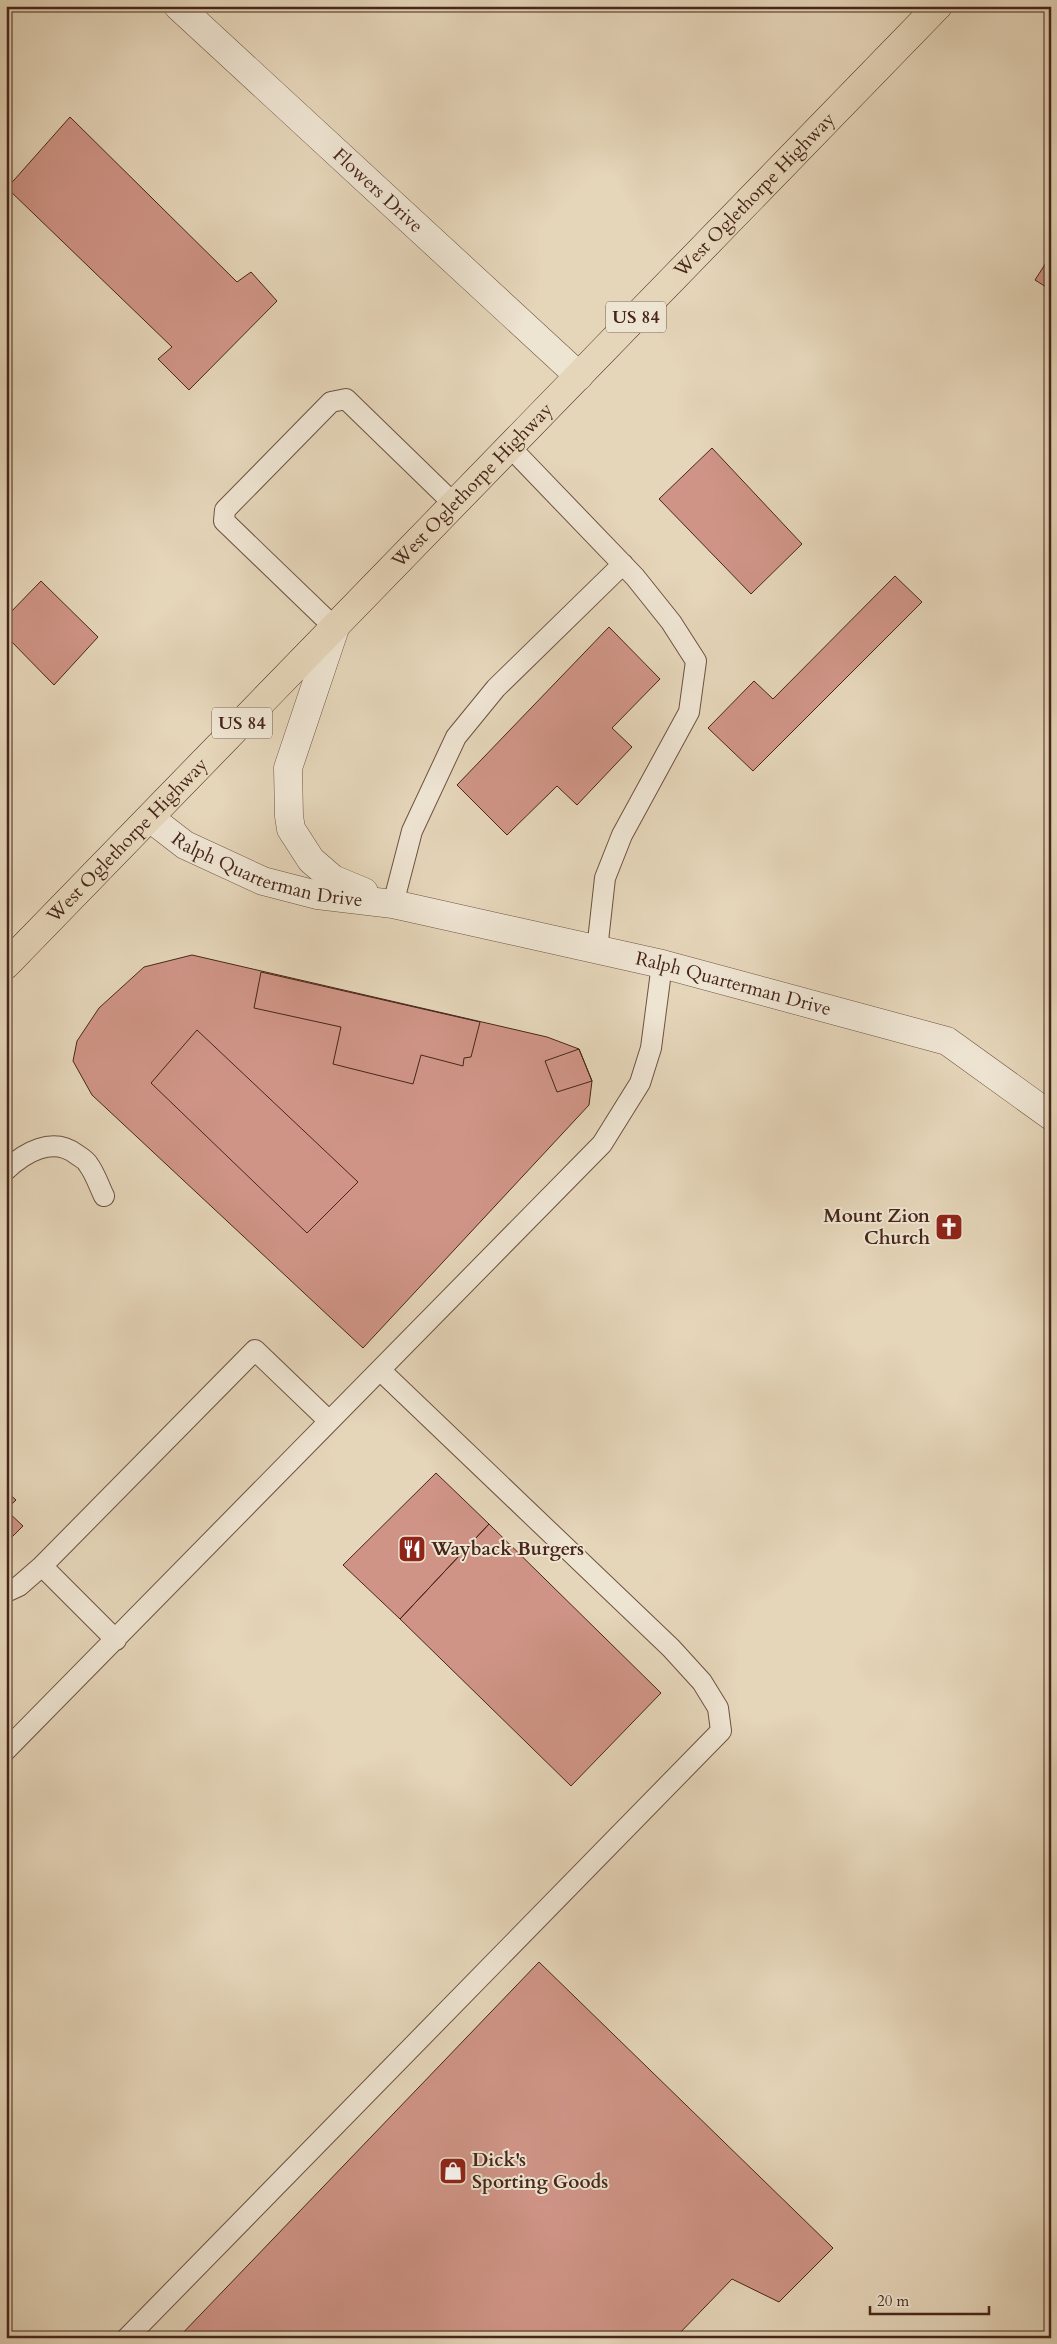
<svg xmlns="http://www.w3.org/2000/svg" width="1057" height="2344" viewBox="0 0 1057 2344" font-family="Cardo,serif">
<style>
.building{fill:#cf9486;stroke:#472619}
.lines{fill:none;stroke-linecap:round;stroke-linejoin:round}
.service-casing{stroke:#6e5241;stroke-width:22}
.minor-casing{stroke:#6e5241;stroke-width:29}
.trunk-casing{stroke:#472619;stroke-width:29}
.service{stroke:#eee4d2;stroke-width:20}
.minor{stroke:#eee4d2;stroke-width:28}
.trunk{stroke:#e5d5b9;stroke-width:28}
.labels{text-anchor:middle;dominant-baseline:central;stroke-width:4;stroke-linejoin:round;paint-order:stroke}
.shield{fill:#eee4d2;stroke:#795f50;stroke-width:1}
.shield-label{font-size:18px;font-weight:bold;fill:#472619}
.street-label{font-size:19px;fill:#472619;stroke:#eee4d2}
.poi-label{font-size:19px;font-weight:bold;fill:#472619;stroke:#eee4d2;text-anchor:start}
</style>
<rect width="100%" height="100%" fill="#e5d5b9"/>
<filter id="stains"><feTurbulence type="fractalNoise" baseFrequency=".004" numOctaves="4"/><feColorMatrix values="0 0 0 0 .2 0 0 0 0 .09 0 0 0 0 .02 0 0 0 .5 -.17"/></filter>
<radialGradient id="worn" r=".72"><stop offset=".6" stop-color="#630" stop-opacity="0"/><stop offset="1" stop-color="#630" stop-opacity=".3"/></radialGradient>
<!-- building -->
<path class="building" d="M70,117l167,165 14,-10 26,29 -88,89 -31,-31 14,-12 -165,-159z
M1051,255v35l-16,-10z
M712,448l90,96 -51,50 -92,-95z
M895,576l27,26 -169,169 -45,-43 46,-47 19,18z
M41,581l57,56 -44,48 -48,-49v-19z
M609,627l51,52 -48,49 20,19 -55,58 -20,-19 -50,49 -50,-50z
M192,955l355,82 32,12 13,32 -3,24 -226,243 -271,-253 -19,-34 4,-20 22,-33 45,-41z
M261,972l219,50 -9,35 -7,1 -1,8 -42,-11 -8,29 -80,-20 8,-37 -87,-19z
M197,1030l161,152 -51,51 -156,-150z
M579,1049l13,32 -35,11 -12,-31z
M436,1473l53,51 -89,95 -57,-54z
M6,1491l10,9 -10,10 17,16 -17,17z
M489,1524l172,169 -90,93 -171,-167z
M539,1962l294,286 -54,54 -47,-23 -57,59h-497z"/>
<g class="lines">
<defs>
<path id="service" d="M510,447l125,130 36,45 25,39 -7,51 -67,123 -17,43 -8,72
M335,628l-111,-107 1,-11 106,-108 15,-3 108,105
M393,904l19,-73 44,-94 40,-49 127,-124
M6,1170c18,-17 46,-34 70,-16 4,3 10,6 12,10 7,9 11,22 16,32
M6,1592l13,-6 23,-20
M116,1640l-74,-74 213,-216 74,71
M6,1750l596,-606 38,-61 11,-35 11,-84
M127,2338l594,-607 -3,-23 -16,-26 -31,-34 -291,-278"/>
<g id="minor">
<path id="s1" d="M178,6l401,370"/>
<path d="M335,628l-47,140 1,48 2,13 20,31 22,19 31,13"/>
<path id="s2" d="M150,818l35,27 78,36 54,14 76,9 269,60 285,77 104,75"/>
</g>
<g id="trunk">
<path id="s3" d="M6,965l932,-959"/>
</g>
</defs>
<!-- service casing -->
<use href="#service" class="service-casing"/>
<!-- minor casing -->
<use href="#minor" class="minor-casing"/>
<!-- trunk casing -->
<use href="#trunk" class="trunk-casing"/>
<!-- service -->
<use href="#service" class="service"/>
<!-- minor -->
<use href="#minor" class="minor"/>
<!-- trunk -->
<use href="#trunk" class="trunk"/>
</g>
<!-- icons -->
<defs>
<symbol id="church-square" viewBox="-11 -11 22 22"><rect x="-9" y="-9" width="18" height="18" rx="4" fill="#8f2418" stroke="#eee4d2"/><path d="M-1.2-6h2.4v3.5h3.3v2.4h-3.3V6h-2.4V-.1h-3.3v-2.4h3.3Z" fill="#fff"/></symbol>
<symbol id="restaurant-square" viewBox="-11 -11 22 22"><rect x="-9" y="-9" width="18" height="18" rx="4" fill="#8f2418" stroke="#eee4d2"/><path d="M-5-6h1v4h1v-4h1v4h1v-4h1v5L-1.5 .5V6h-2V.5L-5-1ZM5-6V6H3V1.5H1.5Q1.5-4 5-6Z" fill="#fff"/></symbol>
<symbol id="shop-square" viewBox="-11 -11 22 22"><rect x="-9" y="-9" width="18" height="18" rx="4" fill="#8f2418" stroke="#eee4d2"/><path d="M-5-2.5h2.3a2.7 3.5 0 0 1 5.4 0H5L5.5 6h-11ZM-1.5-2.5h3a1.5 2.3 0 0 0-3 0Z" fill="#fff"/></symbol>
</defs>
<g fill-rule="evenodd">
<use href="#church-square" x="933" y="1211" width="32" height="32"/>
<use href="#restaurant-square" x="396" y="1533" width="32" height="32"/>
<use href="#shop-square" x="437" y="2155" width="32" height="32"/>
</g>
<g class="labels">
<!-- shield labels -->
<g class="shield">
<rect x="606" y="301.5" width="60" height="31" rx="4"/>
<rect x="212" y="707.5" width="60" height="31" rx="4"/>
</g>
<g class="shield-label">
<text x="636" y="317">US 84</text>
<text x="242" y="723">US 84</text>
</g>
<!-- street labels -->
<g class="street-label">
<text stroke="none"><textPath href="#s1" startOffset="272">Flowers Drive</textPath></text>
<text stroke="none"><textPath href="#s3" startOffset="1074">West Oglethorpe Highway</textPath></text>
<text stroke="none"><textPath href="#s3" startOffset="669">West Oglethorpe Highway</textPath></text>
<text stroke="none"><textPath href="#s3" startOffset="174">West Oglethorpe Highway</textPath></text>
<text stroke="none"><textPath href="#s2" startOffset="131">Ralph Quarterman Drive</textPath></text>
<text stroke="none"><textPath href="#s2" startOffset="612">Ralph Quarterman Drive</textPath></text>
</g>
<!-- poi labels -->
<g class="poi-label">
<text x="930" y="1216" text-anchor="end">Mount Zion<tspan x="930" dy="22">Church</tspan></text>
<text x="431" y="1549">Wayback Burgers</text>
<text x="472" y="2160">Dick's<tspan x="472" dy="22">Sporting Goods</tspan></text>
</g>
</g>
<!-- margin -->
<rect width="1057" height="2344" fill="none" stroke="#e5d5b9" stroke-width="25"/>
<rect x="8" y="8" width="1042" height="2329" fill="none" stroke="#472619" stroke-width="2.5"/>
<rect x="12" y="12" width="1032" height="2319" fill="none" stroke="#472619"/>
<!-- scale -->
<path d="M870 2306v8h119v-8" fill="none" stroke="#472619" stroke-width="2.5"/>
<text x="877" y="2306" font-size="15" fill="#472619" stroke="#eee4d2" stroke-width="4" paint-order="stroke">20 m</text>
<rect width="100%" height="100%" filter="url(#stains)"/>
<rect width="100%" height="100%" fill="url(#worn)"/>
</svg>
